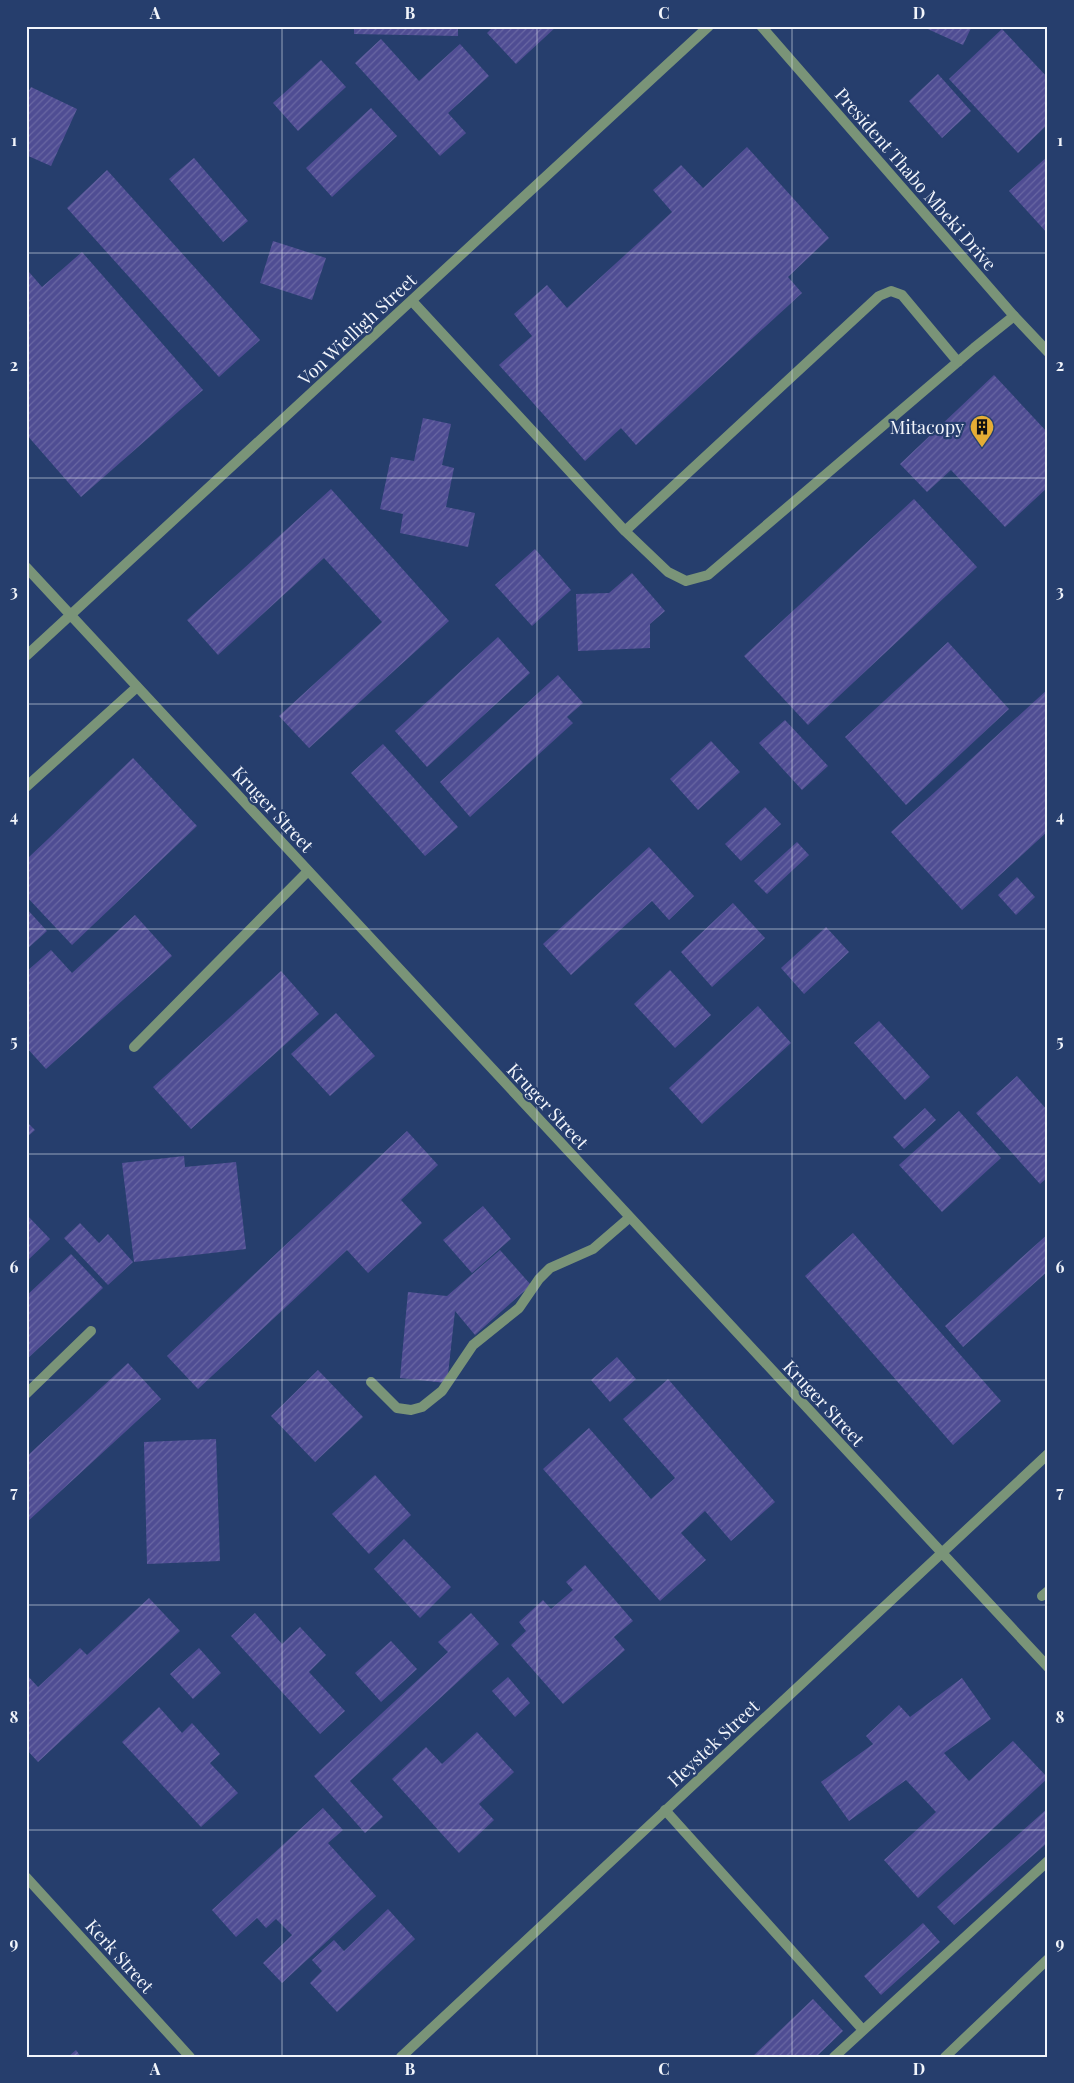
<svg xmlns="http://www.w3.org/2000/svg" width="1074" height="2083" viewBox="0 0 1074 2083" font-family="'Playfair Display',serif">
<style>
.building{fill:url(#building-hatch)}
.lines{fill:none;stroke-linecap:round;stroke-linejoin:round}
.service{stroke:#7a9478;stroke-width:10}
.minor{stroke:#7a9478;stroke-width:10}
.tertiary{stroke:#7a9478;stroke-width:10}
.grid{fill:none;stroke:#f2f5fb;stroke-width:1;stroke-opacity:0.55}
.labels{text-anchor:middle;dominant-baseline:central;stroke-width:4.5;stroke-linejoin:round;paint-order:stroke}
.street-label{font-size:18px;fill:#f2f5fb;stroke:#263e6d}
.poi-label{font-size:18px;fill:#f2f5fb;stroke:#263e6d;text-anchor:end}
.neatline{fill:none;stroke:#f2f5fb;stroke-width:2}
.grid-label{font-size:16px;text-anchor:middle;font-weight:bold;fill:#f2f5fb}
</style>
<defs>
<pattern id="building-hatch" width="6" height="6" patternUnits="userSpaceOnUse" patternTransform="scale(1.25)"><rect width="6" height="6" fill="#4f4d93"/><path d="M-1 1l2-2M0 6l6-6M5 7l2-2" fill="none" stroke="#6967a3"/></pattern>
</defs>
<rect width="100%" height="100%" fill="#263e6d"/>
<!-- building -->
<path class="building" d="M354,26h104v10l-104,-2z
M494,26h63l-41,38 -29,-31z
M921,26h51l-9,19z
M1002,29l46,49v46l-30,29 -69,-74z
M381,39l38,42 41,-37 29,32 -41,37 18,20 -26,23 -85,-93z
M321,60l25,27 -48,44 -25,-28z
M938,74l33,37 -29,27 -33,-37z
M31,87l46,22 -26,57 -25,-11v-59z
M371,108l26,28 -65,61 -26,-29z
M747,147l82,91 -41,39 14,16 -166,152 -15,-17 -36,33 -86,-96 33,-29 -18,-22 33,-29 20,23 105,-96 -19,-22 28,-25 22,23z
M1048,156v78l-39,-43z
M194,158l54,63 -25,21 -54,-63z
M107,170l153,170 -41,37 -152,-169z
M273,241l53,17 -14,42 -52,-17z
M82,252l121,138 -122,107 -55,-63v-159l3,-3 13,15z
M994,375l54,58v54l-43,40 -54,-57 -24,22 -27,-28z
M423,418l28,6 -9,41 12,3 -8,39 29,6 -7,34 -68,-14 3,-19 -23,-5 11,-52 23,4z
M331,489l118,132 -140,127 -30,-32 103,-94 -58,-64 -106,97 -31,-35z
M914,499l63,68 -169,158 -64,-69z
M535,549l36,41 -39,36 -37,-41z
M632,573l33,38 -15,13v24l-72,3 -2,-57 33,-1z
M498,637l32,36 -103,94 -32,-36z
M948,642l61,67 -103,96 -61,-68z
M558,675l25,28 -16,14 6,6 -103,94 -30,-35z
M1048,689v142l-86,79 -71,-78z
M785,720l43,46 -26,24 -43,-47z
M711,741l29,31 -42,38 -28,-31z
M383,744l75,83 -33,29 -74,-83z
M133,758l64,68 -125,119 -46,-49v-36z
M765,807l16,17 -40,37 -16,-17z
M797,842l12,13 -42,39 -13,-13z
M649,847l45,49 -25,24 -17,-19 -81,74 -28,-31z
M1017,877l18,20 -19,18 -18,-20z
M733,903l32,35 -53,49 -31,-35z
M26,908l21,23 -21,19z
M135,915l37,41 -126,113 -20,-22v-75l25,-22 21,23z
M826,927l23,25 -45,42 -23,-26z
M670,970l41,45 -36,33 -41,-44z
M281,971l38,43 -128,115 -38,-42z
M758,1006l33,37 -89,81 -33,-36z
M336,1013l39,43 -45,40 -39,-42z
M879,1021l51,56 -25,23 -51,-57z
M1017,1076l31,35v66l-8,7 -64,-71z
M925,1108l11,12 -32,29 -11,-12z
M959,1111l42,47 -59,54 -43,-47z
M26,1121l9,9 -9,8z
M407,1131l31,34 -37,35 21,23 -54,50 -21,-23 -149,139 -31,-33z
M184,1156l1,11 51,-5 10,87 -112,13 -12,-99z
M483,1206l28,33 -39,34 -29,-33z
M26,1214l24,25 -24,23z
M80,1223l19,20 9,-9 25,28 -25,23 -44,-47z
M853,1233l148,168 -48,44 -148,-169z
M1048,1234v37l-85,76 -18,-21z
M500,1250l31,35 -56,50 -20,-24 -8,72 -47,-5 8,-86 39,4z
M71,1254l32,34 -77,72v-64z
M617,1357l19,22 -26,23 -19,-22z
M128,1363l33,36 -135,124v-66z
M318,1370l45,47 -48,45 -44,-46z
M668,1379l107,123 -44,39 -26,-30 -24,22 25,27 -46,41 -117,-132 46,-41 62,71 24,-21 -52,-59z
M216,1439l4,122 -73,3 -3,-122z
M375,1475l36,40 -42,39 -37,-40z
M404,1539l47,48 -31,31 -46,-49z
M585,1565l48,56 -19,16 11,13 -62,54 -52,-59 15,-14 -7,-9 24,-22 8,9 22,-19 -7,-8z
M149,1598l31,33 -142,131 -12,-13v-75l12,13 42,-39 7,7z
M255,1613l27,31 18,-17 26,28 -17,17 36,39 -25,23 -89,-98z
M471,1613l28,31 -149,137 33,36 -18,16 -51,-57 134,-124 -10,-10z
M391,1641l26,28 -36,33 -26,-29z
M199,1648l22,25 -28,26 -23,-25z
M508,1677l22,26 -15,14 -23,-26z
M962,1678l29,41 -47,34 25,28 44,-40 35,37 -130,120 -34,-38 52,-48 -30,-32 -57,41 -28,-39 52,-38 -7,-8 33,-31 11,12z
M159,1707l23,26 10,-10 28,31 -10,9 28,30 -37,34 -79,-85z
M477,1732l37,40 -35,32 15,16 -35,33 -67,-74 34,-32 16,17z
M323,1808l20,22 -15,13 48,53 -94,87 -19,-20 29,-28 -16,-16 -10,9 -9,-10 -21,19 -24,-27z
M1048,1808v34l-94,83 -17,-18z
M388,1909l27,30 -78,73 -27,-29 12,-12 -10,-11 22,-20 10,11z
M923,1923l17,19 -59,53 -17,-19z
M813,1999l30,32 -27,26h-64z
M76,2050l5,7h-13z"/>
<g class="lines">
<!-- service -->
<path class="service" d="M412,301l213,230 43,41 18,9 22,-6 266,-227 40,-32
M625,531l254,-235 12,-5 11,4 56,67
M26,787l111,-100
M134,1047l174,-176
M371,1382l26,26 14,2 11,-3 20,-16 31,-46 46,-37 20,-29 11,-11 43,-19 36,-31
M26,1394l65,-63
M1042,1596l6,-5
M665,1810l198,220
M834,2057l214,-196"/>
<!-- minor -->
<path class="minor" d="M26,567l1022,1100
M26,656l683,-630
M26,1877l164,180
M401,2057l647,-603
M945,2057l103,-98"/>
<!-- tertiary -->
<path class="tertiary" d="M761,26l253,290 34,36"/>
</g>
<!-- grid -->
<path class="grid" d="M282,26v2031M537,26v2031M792,26v2031M26,253h1022M26,478h1022M26,704h1022M26,929h1022M26,1154h1022M26,1380h1022M26,1605h1022M26,1830h1022"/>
<!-- icons -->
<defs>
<symbol id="building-pin" viewBox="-11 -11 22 30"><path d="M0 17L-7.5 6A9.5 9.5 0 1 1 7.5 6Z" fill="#e5ad35" stroke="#263e6d"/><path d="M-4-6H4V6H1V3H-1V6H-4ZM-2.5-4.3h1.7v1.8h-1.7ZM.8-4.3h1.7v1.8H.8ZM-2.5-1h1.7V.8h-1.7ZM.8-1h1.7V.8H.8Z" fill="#111"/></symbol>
</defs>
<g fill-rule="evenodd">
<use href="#building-pin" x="968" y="413" width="28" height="38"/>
</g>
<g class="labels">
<!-- street labels -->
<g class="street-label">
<text transform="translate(916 179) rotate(49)">President Thabo Mbeki Drive</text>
<text transform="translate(357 329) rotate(-43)">Von Wielligh Street</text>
<text transform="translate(273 809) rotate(47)">Kruger Street</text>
<text transform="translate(548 1106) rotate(47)">Kruger Street</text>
<text transform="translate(824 1403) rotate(47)">Kruger Street</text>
<text transform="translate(713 1743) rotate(-43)">Heystek Street</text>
<text transform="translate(120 1956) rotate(48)">Kerk Street</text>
</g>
<!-- poi labels -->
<g class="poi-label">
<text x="964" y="427">Mitacopy</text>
</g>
</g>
<!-- border -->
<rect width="1074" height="2083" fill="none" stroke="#263e6d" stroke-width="55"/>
<rect x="28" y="28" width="1018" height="2028" class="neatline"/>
<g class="grid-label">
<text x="155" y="19">A</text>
<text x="410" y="19">B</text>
<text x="664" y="19">C</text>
<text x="919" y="19">D</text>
<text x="14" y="146">1</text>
<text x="1060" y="146">1</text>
<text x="14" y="371">2</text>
<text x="1060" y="371">2</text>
<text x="14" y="597">3</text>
<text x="1060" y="597">3</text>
<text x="14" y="822">4</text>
<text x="1060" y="822">4</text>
<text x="14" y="1047">5</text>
<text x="1060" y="1047">5</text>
<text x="14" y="1273">6</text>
<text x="1060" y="1273">6</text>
<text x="14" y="1498">7</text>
<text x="1060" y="1498">7</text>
<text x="14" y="1723">8</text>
<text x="1060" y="1723">8</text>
<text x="14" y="1949">9</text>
<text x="1060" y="1949">9</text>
<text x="155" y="2075">A</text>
<text x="410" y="2075">B</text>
<text x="664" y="2075">C</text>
<text x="919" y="2075">D</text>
</g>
</svg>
